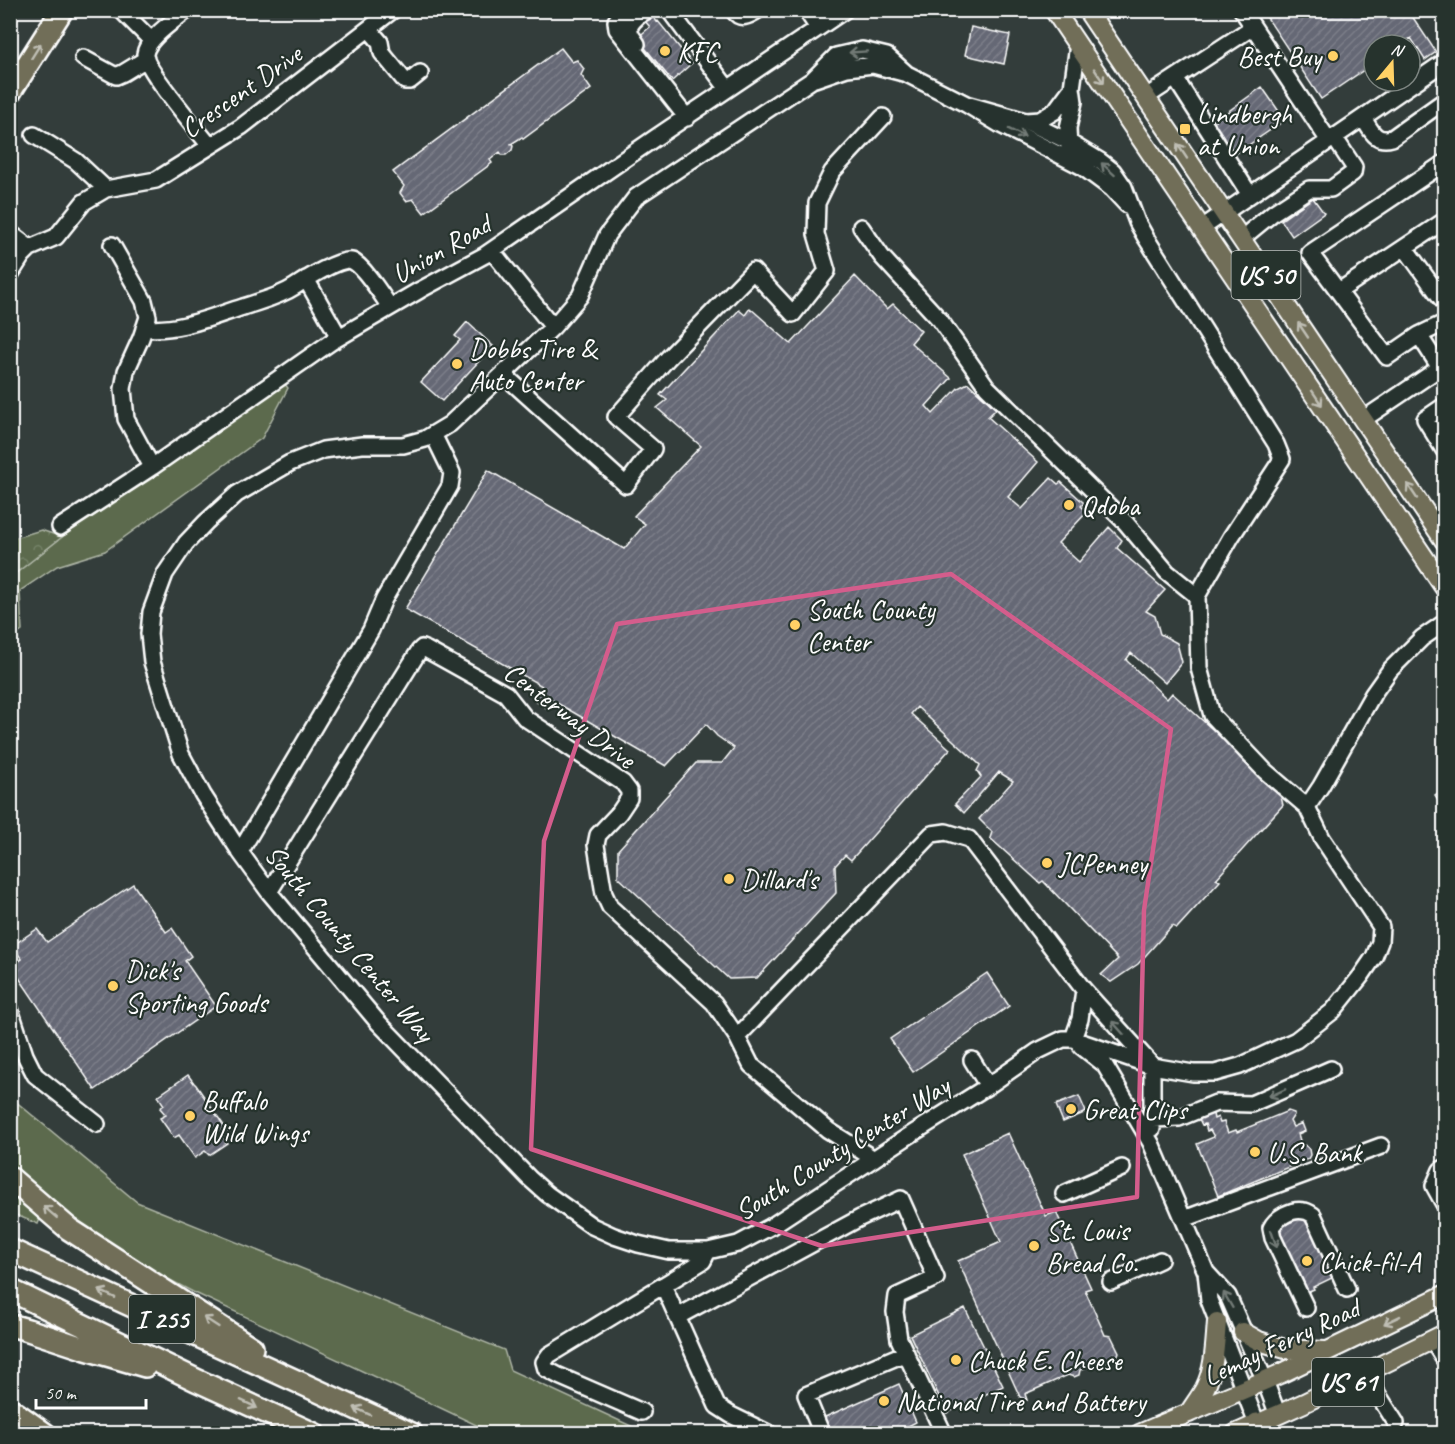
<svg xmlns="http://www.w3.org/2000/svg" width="1455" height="1444" viewBox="0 0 1455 1444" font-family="Caveat,sans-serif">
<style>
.green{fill:#5c6b4d;stroke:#aeb5a6;stroke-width:1.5}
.forest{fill:url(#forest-crowns);stroke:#aeb5a6;stroke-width:1.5}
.building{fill:url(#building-hatch);stroke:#fff;stroke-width:1.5}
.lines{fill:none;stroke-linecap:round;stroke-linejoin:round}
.minor-casing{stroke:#fff;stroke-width:20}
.major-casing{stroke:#fff;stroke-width:22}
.highway-casing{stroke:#fff;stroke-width:26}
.minor{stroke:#26332d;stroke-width:15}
.major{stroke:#716e59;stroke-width:18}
.highway{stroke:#716e59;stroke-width:21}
.oneway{stroke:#bfbeb4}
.oneway2{stroke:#727a76}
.marked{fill:none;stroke:#d45d8c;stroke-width:4.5;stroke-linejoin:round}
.poi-dot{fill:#ffd166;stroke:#26332d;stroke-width:2}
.labels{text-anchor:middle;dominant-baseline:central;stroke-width:4.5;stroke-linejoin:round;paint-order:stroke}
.shield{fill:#26332d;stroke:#bec2c0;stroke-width:1.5}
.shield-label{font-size:27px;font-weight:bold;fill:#fff}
.poi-label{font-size:28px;fill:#fff;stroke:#26332d;text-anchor:start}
.street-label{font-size:28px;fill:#fff;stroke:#26332d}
</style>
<defs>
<pattern id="forest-crowns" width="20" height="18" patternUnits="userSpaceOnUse" patternTransform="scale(1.5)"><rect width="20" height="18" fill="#5c6b4d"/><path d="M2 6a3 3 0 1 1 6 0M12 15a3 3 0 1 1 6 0" fill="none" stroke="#748168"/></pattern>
<pattern id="building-hatch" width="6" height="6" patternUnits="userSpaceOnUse" patternTransform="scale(1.5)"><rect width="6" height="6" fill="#656774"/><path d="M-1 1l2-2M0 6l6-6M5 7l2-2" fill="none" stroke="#7c7e89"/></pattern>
</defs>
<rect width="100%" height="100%" fill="#333d3b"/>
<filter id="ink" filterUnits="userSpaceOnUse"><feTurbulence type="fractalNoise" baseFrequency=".0167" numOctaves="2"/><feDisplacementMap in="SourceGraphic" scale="12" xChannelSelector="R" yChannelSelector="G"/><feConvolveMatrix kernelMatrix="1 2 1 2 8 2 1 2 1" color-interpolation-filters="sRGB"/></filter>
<g filter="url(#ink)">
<!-- green -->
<path class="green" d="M284,383l4,5 -26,50 -157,113 -48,15 -37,25 2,40 -11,8v-62l51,-40z
M10,1086l4,14 123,102 367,148 6,20 136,63h-153l-86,-41 -214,-100 -59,-31 -57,-39 -42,-36 -24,-24z
M10,1192l30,27 -2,5 -27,-11z"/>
<!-- forest -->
<path class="forest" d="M41,530l21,7 -51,40v-38z"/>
<!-- building -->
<path class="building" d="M1262,10h146l28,42 -11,8 -14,-22 -10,7h-27v18l-53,36z
M652,15l5,7 1,-1 34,42 -20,18 -35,-43 13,-11 -5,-6z
M971,27l39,8 -6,29 -39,-9z
M561,48l11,14 5,-2 7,9 -3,6 10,14 -68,50 -1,-2 -11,7 2,2 -1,4 -6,5h-4l-2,-3 -10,8 2,3 -68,50 -11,-14 -7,2 -6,-8 4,-7 -11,-14z
M1262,87l23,33 -51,35 -22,-32z
M1313,198l11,15 -32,23 -11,-16z
M855,276l32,33 6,-5 28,27 -10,12 40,35 -25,28 7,8 25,-26 10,-5 28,26 -8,8 50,45 -30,35 14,12 29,-31 7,6 3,-2 23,21 -3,3 6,6 -29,31 21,19 30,-35 13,13 -5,8 48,42 -19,21 9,5 5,18 17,9 5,19 -17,21 -34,-30 -5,7 41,39 5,-6 107,96 4,16 -67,74 4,2 -43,47 -5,-2 -34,38 -27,18 -10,-7 17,-16 -75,-78 -3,2 -50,-45 2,-6 -13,-13 34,-38 -14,-9 -35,41 -9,-9 26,-27 -4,-6 3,-6 -63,-58 -6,7 39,35 -99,111 -6,-5 -10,11 1,27 -79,85 -28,1 -111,-102v-27l78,-87h26l12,-15 -17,-12 -11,-12 -40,42 -114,-66 -5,8 -12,-7 7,-15 -137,-77 83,-139 136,79 21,-25 -11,-8 67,-70 -44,-38 10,-8 -7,-5 79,-85 6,5 5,-7 41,36z
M467,322l26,24 -51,55 -21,-19 39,-42 -5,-4z
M1444,789v20l-9,-14z
M133,884l33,48 6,-4 19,28 -6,5 31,45 -121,84 -84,-124 11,-7 -10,-13 25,-17 10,13z
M987,973l22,33 -96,66 -23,-33z
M188,1075l6,8 2,2 33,48 -6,4 4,6 -18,12 -4,-4 -10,7 -16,-23 -5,3 -14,-20 6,-3 -6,-7 4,-3 -6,-9z
M1079,1096l7,16 -23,10 -7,-17z
M1206,1104l4,10h3l1,5 4,-2 2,6 4,-1 4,11 8,-3 1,2 51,-21 6,2v2l-4,6 3,6 9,-4 3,8 -7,3 3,10 5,2 3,3 1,6 -2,4 -90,37 -21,-52 17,-7 -4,-7 -3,1 -2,-7 -3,1 -3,-6 -3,1 -5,-10z
M1008,1133l38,83 10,-4 35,76 -6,2 20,45 6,1 8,16 -2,5 -15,7 -1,-3 -21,9 -1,5 -5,2 -6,-2 -43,19 2,6 -7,-3 -62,-136 43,-19 -39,-88z
M1303,1216l4,8h2l25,53 -21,10 1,2 -7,3 -9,-22 -5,2 -15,-34 4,-1 -4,-9z
M965,1308l38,78 -56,27 -37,-78z
M899,1384l17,38 -23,12h-64l-6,-16z"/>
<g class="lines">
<defs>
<path id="minor" d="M121,10l30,30
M187,10c-13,11 -40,28 -42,44 -1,13 54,78 65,92
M627,10l-7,6 -4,5 1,8 70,89
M669,10l59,79
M733,10c7,11 16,6 25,0
M806,10l12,18
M1242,10l87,131
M369,29l11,13 2,11 23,28h5l10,-8
M637,44l-6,-9 -2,-8c5,-8 10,-13 19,-17
M83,58l33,18 7,-3 23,-14
M1175,78l75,117
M815,79l32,-11 26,-3 34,9 59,30 33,20 82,42 31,23 15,16
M1146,97l107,-70
M1363,118c8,12 12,25 29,20l52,-37
M1026,121l14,-1 15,-9 17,-23
M34,135l42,26 30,28
M1069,149l-1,-21 6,-26 -2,-14 6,-43
M1444,163l-134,90 77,104 32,-22 25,39
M861,227l21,30 58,63 47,67 139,136 41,49 30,24
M1202,228l242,-166
M10,233l20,15
M1241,239l33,-27 35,-23h22l22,-16 1,-6 -20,-30
M112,245l32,56 4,16 -7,21 -15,33 -3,18 3,30 26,48
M1405,248l39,54
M492,251l61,76 -103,97 -25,15 -22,6h-41l-39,5 -33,13 -53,31 -31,28 -20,21 -21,31 -14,38 -2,22 3,28 29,92 22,41 37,57 29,40 108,129 152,157 18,16 45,32 22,10 24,8 31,7h39l30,-7 32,-17 137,-90 81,-51 50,-35 25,-12h10l79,27 41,7h22l25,-7 56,-26 37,-29 28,-35 13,-19 6,-15 1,-15 -59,-89 -15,-31 -42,-36 -53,-56 -13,-47 -2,-72 34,-59 51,-78 -6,-15 -130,-206 -9,-16 -13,-35 -11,-16 -13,-10 -33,-20 -41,-20 -60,-17
M10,275l12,-19 8,-8 26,-11 28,-35 22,-13 50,-9 85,-53 152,-117
M306,279l33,58
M1339,291l105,-70
M553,327l27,-31 27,-61 29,-38 164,-109 12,-8 24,-24 26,-6 25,6 20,18
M144,328c34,4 67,-11 99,-21 17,-6 36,-10 51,-20 11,-7 47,-30 58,-26 11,4 31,36 38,46
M1419,335l25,-12
M503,374l123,111 27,-36 -37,-32 52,-59 85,-87 40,43 34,-43 -11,-37 1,-31 15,-31 51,-55
M1444,406l-19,13 19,31
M1364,419l80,-54
M60,527l92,-60 179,-125 89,-52 65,-35 170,-117 190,-128
M1307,807l14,-21 52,-92 17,-24 32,-32 22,-15
M240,852l124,-210 7,-12 13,-31 66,-113 2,-13 -19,-39
M269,892l150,-241 3,-3 5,2 79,44 19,24 98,65 6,8v7l-10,15 -21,22 -2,10 8,49 6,13 104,96 23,34 14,28 77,65 46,29
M10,1009l15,46 10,20 62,49
M737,1037l195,-203 14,-2 23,7 115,151 66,73
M1073,1039l7,-20 4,-29
M1081,1046l23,18 47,79 55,129 3,28 48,124
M972,1060l16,26
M1153,1119l26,-1 37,-15 35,1 80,-35
M1152,1129v-63
M1444,1168l-3,2 -7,16 10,18
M1064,1194l58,-26
M1184,1219l197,-73
M1206,1272l22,24 37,85 13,34
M1111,1282l49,-22
M663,1285l54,121 14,9 39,19
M1306,1308l-33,-70 -2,-10c5,-10 21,-20 33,-17 3,0 6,2 9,4l34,74
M677,1317l183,-99 41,-19 35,79 -39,18 -2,16 4,27 45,95
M1432,1340l12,19
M1365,1374l31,49
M642,1412l-83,-36 -13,-7 -2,-7 5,-7 154,-94 5,-10
M822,1434l-16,-39 100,-42"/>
<path id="major" d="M1054,10l390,577
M1087,10l357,530
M1243,1332l16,9 26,8 40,2
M1189,1413c5,-8 11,-16 16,-25 10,-20 10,-44 12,-66
M1139,1434l141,-60 164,-79
M1235,1434l69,-31 140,-69"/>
<path id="highway" d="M10,92l52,-82
M10,1178l59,51 183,119
M10,1250l402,184
M10,1290l186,90 118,54
M10,1325l18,5 58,19 59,17
M10,1409l35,25
M1257,1424l4,10"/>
</defs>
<!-- minor casing -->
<use href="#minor" class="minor-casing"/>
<!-- major casing -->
<use href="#major" class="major-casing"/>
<!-- highway casing -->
<use href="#highway" class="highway-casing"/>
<!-- minor -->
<use href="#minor" class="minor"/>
<!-- major -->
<use href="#major" class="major"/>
<!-- highway -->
<use href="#highway" class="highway"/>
</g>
<!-- one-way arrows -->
<defs><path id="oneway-shaft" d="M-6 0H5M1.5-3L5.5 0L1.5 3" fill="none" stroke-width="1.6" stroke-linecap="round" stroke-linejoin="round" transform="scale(1.5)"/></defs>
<g class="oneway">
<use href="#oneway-shaft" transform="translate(36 51) rotate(-58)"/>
<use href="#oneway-shaft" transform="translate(1099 76) rotate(56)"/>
<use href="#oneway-shaft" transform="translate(1182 151) rotate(-124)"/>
<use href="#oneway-shaft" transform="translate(1303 330) rotate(-124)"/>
<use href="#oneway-shaft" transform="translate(1317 398) rotate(56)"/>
<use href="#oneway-shaft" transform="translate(1412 491) rotate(-124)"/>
<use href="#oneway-shaft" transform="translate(50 1212) rotate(-139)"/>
<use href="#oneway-shaft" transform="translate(107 1294) rotate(-155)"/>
<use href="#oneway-shaft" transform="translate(1392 1320) rotate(154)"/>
<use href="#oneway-shaft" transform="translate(211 1322) rotate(-147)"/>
<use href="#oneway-shaft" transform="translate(249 1404) rotate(25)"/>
<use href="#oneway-shaft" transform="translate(362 1411) rotate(-155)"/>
</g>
<g class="oneway2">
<use href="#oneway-shaft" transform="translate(858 52) rotate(176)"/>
<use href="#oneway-shaft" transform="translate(1017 133) rotate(26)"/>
<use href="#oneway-shaft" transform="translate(1108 169) rotate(-138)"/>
<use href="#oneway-shaft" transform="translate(1118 1028) rotate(-132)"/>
<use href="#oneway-shaft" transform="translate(1277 1093) rotate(156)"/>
<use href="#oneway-shaft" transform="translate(1274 1239) rotate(71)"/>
<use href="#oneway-shaft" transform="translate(1228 1300) rotate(-120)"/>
</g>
</g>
<!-- marked area -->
<path class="marked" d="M951,574l220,155 -27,181 -7,287 -315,49 -291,-97 13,-308 73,-217z"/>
<!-- markers -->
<g class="poi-dot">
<circle cx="665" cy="51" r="6"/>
<circle cx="1333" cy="56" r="6"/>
<rect x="1179" y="123" width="12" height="12" rx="3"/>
<circle cx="457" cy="364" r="6"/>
<circle cx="1069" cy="505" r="6"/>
<circle cx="795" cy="625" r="6"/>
<circle cx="1047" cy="863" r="6"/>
<circle cx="729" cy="879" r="6"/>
<circle cx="113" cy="986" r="6"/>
<circle cx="1071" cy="1109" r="6"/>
<circle cx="190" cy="1116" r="6"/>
<circle cx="1255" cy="1152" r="6"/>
<circle cx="1034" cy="1246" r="6"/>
<circle cx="1307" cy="1261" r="6"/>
<circle cx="956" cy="1360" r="6"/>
<circle cx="884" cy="1401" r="6"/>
</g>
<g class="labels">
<!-- shield labels -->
<g class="shield">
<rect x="1231.5" y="251" width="69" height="48" rx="4.5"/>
<rect x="129" y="1295" width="66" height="48" rx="4.5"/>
<rect x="1312" y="1358" width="72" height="48" rx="4.5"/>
</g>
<g class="shield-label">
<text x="1266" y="275">US 50</text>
<text x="162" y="1319">I 255</text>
<text x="1348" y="1382">US 61</text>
</g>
<!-- poi labels -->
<g class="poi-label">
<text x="677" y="51">KFC</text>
<text x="1321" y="56" text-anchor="end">Best Buy</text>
<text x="1197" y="113">Lindbergh<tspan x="1197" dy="32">at Union</tspan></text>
<text x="469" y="348">Dobbs Tire &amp;<tspan x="469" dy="32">Auto Center</tspan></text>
<text x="1081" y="505">Qdoba</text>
<text x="807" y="609">South County<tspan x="807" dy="32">Center</tspan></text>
<text x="1059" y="863">JCPenney</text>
<text x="741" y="879">Dillard's</text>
<text x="125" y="970">Dick's<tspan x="125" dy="32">Sporting Goods</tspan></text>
<text x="202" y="1100">Buffalo<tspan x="202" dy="32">Wild Wings</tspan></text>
<text x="1083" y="1109">Great Clips</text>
<text x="1267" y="1152">U.S. Bank</text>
<text x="1046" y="1230">St. Louis<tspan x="1046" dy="32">Bread Co.</tspan></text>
<text x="1319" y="1261">Chick-fil-A</text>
<text x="968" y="1360">Chuck E. Cheese</text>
<text x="896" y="1401">National Tire and Battery</text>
</g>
<!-- street labels -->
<g class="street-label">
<text transform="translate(241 91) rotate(-35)">Crescent Drive</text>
<text transform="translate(441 249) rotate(-30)">Union Road</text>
<text transform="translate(570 715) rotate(37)">Centerway Drive</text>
<text transform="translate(350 943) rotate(50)">South County Center Way</text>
<text transform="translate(842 1148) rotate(-32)">South County Center Way</text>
<text transform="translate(1281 1342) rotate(-25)">Lemay Ferry Road</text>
</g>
</g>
<!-- margin -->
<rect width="1455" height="1444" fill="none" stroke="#26332d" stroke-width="36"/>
<rect x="18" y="18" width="1419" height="1408" fill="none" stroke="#fff" stroke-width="2" filter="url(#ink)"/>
<!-- north arrow -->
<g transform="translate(1392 63) rotate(19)"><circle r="28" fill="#26332d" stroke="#7d8581" stroke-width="1.5"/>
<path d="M0-4.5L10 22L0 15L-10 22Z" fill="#ffd166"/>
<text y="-9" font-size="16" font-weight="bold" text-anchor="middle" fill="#ffffff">N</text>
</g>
<!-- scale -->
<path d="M36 1399v9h110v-9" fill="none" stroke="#ffffff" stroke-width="3"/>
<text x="45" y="1399" font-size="18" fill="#ffffff" stroke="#26332d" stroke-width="4.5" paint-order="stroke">50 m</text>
</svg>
